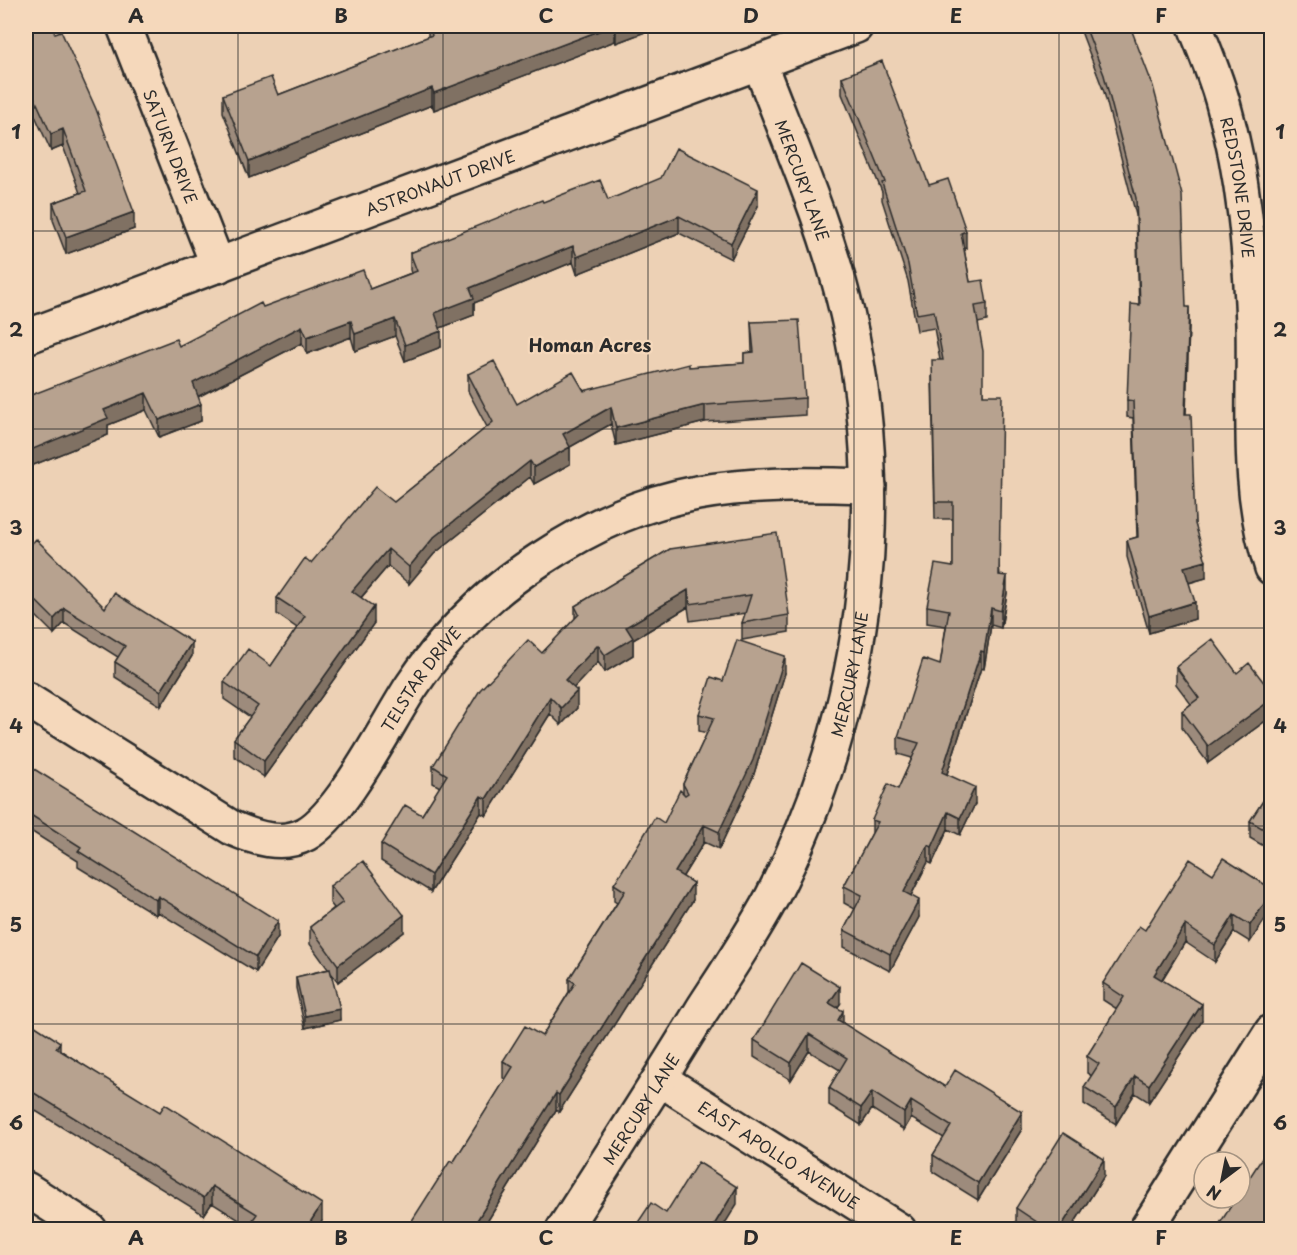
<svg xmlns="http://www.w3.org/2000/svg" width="1297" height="1255" viewBox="0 0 1297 1255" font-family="'Playpen Sans',sans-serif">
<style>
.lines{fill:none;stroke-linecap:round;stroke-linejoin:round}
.minor-casing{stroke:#2b2b2b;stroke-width:38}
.minor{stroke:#f5d8bb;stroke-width:33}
.wall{fill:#9d8b7b;stroke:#2b2b2b;stroke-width:1.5}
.shaded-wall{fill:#807164;stroke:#2b2b2b;stroke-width:1.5}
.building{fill:#b7a28f;stroke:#2b2b2b;stroke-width:1.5}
.grid{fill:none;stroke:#2b2b2b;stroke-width:1.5;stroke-opacity:0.55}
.labels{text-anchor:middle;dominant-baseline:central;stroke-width:4.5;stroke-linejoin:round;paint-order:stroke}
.street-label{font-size:16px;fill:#2b2b2b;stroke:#f5d8bb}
.neighbourhood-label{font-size:18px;font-weight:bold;fill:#2b2b2b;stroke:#f5d8bb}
.neatline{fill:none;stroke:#2b2b2b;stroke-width:2}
.grid-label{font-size:20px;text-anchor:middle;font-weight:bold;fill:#2b2b2b}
</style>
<rect width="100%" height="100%" fill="#edd1b5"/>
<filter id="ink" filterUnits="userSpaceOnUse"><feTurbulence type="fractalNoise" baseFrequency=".0167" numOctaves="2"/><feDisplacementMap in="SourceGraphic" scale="12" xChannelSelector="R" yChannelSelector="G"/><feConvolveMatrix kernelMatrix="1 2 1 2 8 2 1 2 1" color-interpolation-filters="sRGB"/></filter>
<g filter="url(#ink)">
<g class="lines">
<defs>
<g id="minor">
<path id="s1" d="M124,26l94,240"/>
<path id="s2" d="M1195,26c10,26 22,53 29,81 20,70 26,144 29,217 2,82 -8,163 19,244"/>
<path id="s3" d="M26,337l830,-311"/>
<path id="s4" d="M26,699l206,129c23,10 50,19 74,6 36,-20 81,-110 105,-147 34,-51 77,-94 128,-127 115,-76 197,-78 330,-74"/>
<path id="s5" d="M660,1079l239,151"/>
<path d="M26,1189l64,41"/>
<path id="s6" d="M563,1230c47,-73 94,-146 139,-220 24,-37 49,-74 70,-113 92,-179 121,-388 75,-584 -20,-86 -57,-169 -88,-251"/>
<path d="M1146,1230l126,-199"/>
</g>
</defs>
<!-- minor casing -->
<use href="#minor" class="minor-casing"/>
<!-- minor -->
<use href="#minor" class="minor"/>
</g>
<!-- wall -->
<path class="wall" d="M26,26l108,203 -68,25 -13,-34v-17l27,-10 -17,-47 -12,5 -25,-55z
M428,26l37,6 16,-6h180l-45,17 -1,-2 -181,69 -2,-5 -183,73 -26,-66v-17h55l150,-58z
M1079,26h51l59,298 -3,90 9,110 11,54 -17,5 6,36 -46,14 -22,-76v-17l10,-3 -4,-119 -6,-1v-17l12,-95 -3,-90 -32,-123z
M842,77l87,108 37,63 -2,1 6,33 17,22v17l-9,2 5,72 17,180 7,18 -6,35 -10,-3 -7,44 -3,-1 -34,106 28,30 -15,31 -12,-6 -16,35 -4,-2 -17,34 8,21 -29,54 -46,-24v-17l11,-21 -11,-6v-17l28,-53v-13l26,-31 14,-31 -14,-4v-17l42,-72 6,-39 -19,-3v-17l26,-39v-48h-18l-3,-142 8,-17 -6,-32 -17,3 -9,-50 -26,-81v-8l-40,-98z
M608,200l150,6 -27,53 -52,-26 -102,41 -4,-12 -99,41v12l-34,13 1,19 -36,14 -10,-25 -40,15 -4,-14 -44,17 -5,-11 -104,54 3,24 -42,16 -13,-27 -38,15v10l-82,33 153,-122 84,-39 107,-18 41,-16 -1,-3v-17l133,-51z
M751,322l54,76v17l-100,7 -89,23 -5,-21 -41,23v17l-36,20 -4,-7 -96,77 -25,30 -21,-18 -27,32 13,25 -110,154 -30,-21v-17l16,-22 -26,-18v-17l47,-16 26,-38 -20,-14v-16l34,-35 83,-61 93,-75 -19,-36v-17l49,30 67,-13 105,-24 55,-4v-10l8,-1z
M670,549l119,66v17l-47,8v-17l4,-10 -56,8 -2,-14 -55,33v15l-28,17 -7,-10 -25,26 4,20 -16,17 -11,-11 -64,102 -5,-3 -50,79 -50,-31v-17l41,-29 18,-28 -7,-4v-17l142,-147v-13z
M26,550l79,58 87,48 -31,50 -46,-29v-15l3,-5 -54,-34 -10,11 -28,-28z
M1176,667l61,6 35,20v23l-64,47 -26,-35v-17l9,-7 -15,-20z
M785,673l-32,104 -34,72 -15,-7 -21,34 10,24 -134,212 -3,-2 -74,120h-76l47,-67 53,-84 -3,-1v-17l39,-25 27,-44v-13l48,-76 -3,-2v-17l50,-61 19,-30v-9l24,-51 -8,-2v-17l24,-33z
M26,764l252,173 -22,35 -98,-60 -2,3 -78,-48v-6l-52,-33z
M1272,787v64l-22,-13v-17z
M1213,874l59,15v20l-22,33 -16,-10 -19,30 -30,-20 -23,38 40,41 -53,81 -14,-9 -19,31 -32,-20v-17l8,-11 -5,-3v-17l30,-47 -14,-9v-17l42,-53z
M330,886l74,46 -66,50 -7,-9 9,47 -35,8 -9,-40v-11l32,-8 -18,-25v-17l24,-19 -4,-5z
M840,1004l-3,4 6,16 102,63 77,42 -44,71 -45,-28v-17l11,-17 -33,-20 -7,12 -32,-21 -11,16 -32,-20v-17l11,-18 -31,-19 -18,29 -37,-23v-17z
M26,1020l34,30 262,171 -6,9h-69l2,-4 -37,-23 -8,12 -178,-110z
M1104,1176l-34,54h-47l-7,-5v-17z"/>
<!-- shaded-wall -->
<path class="shaded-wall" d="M612,26h3v15l-181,69v-17z
M616,26h45l-45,17z
M432,88v17l-183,73v-17z
M63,129v17l-12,5v-17z
M758,189v17l-27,53v-16z
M134,212v17l-68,25v-17z
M679,216v17l-102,41v-17z
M966,231v17l-5,2v-17z
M573,246v16l-99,41v12l-39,15v-17l35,-25z
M1189,307v17l-4,107v-17z
M395,319v17l-40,15v-17z
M351,321v16l-44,17v-17z
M302,326v17l-109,56v-16z
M441,331v16l-36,14v-16z
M146,393v17l-38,15v10l-82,33v-16l78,-42z
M201,404v17l-42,16v-17z
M705,405v17l-89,23v-17z
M611,407v17l-48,27v-17z
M570,447v17l-36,20v-17z
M530,461v16l-96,77 -25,30v-17l25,-30z
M388,549v17l-36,42v-17z
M1206,561v17l-22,6v-17z
M1007,576v17l-6,35v-17z
M688,590v17l-55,33v15l-28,17v-17l21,-28z
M1195,602v17l-46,14v-17z
M374,607v16l-110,154v-16z
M64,608v15l-10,11v-15z
M991,608v17l-7,44v-17z
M192,642v14l-31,50v-15z
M598,645v17l-33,35v-17z
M981,651v17l-39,121v-17z
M785,656v17l-32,104 -34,72v-17z
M577,691v17l-16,17v-17z
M550,697v17l-64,102v-17z
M1272,699v17l-64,47v-17z
M975,787v17l-15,31v-17z
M481,796v17l-50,79v-17z
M948,812v17l-16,35v-17z
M704,825v17l-29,47v-17z
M928,845v17l-24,47v-17z
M693,883v17l-134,212v-17z
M1272,892v17l-22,33v-17z
M158,896v16l-2,3v-15z
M919,900v17l-29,54v-17z
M404,915v17l-66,50v-17z
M1234,915v17l-19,30v-17z
M278,921v16l-22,35v-15z
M1185,925v17l-31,50v-17z
M840,987v17l-11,16v-17z
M1202,1004v17l-53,81v-17z
M340,1009v11l-35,8v-12z
M843,1011v17l-5,-8z
M809,1034v17l-18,29v-17z
M60,1042v17l-4,-11z
M1135,1076v17l-19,31v-17z
M872,1092v17l-11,16v-17z
M556,1093v17l-74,120h-11z
M911,1101v17l-7,12v-17z
M1022,1112v17l-44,71v-17z
M1104,1159v17l-34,54h-11z
M212,1186v17l-8,12v-17z
M737,1187v17l-16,26h-10z
M322,1204v17l-6,9h-11z"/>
<!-- building -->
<path class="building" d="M26,26h24l5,7 6,-2 35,78 38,103 -68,25 -13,-34 33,-12 -23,-62 -12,5 -25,-55z
M428,26h35l2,6 16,-6h131l-178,67 -2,-5 -183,73 -26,-66 48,-18 7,18 154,-60z
M1085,26h45l23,60 29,109 4,112h3l-4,107h6l4,110 11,37 -22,6 11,35 -46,14 -22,-76 11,-3 -5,-136 -6,-1 4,-96 9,1 -4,-107 -32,-123z
M882,61l47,124 19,-6 18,52 -5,2 9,49 13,-2 4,24 -12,2 8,45v44h19l-3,180 8,1 -6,35 -10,-3 -7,44 -3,-1 -39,121 33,15 -15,31 -12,-6 -16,35 -4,-2 -24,47 15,8 -29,54 -46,-24 18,-35 -18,-9 34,-64 -6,-2 16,-36 10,5 21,-46 -21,-6 25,-78 17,6 9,-55 -22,-4 8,-42 18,3v-65h-18l-3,-142h11l-9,-49 -17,3 -9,-50 -26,-81 3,-1 -43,-105z
M676,148l82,41 -27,54 -52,-27 -102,41 -4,-11 -103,42 4,10 -39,15 6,18 -36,14 -10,-26 -40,15 -4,-13 -44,16 -5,-11 -109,57 8,21 -42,16 -13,-27 -42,17 4,8 -82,34v-55l150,-58 3,7 82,-43 2,4 100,-37 7,19 47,-18 -7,-18 132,-53 1,2 57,-22 8,20 53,-22z
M799,320l6,78 -100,7 -89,23 -5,-21 -48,27 7,13 -36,20 -4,-6 -96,76 -25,30 -21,-18 -36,42 22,16 -110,154 -30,-22 24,-33 -34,-24 24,-33 23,17 34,-50 -28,-18 28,-40 6,5 64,-76 19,15 99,-80 -25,-48 26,-13 23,43 56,-32 11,19 105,-27v3l55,-4v-10l10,-1 -3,-30z
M777,533l12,82 -47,8 9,-28 -61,9 -2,-14 -62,37 7,11 -28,17 -7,-10 -33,35 12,11 -16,17 -11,-11 -64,102 -5,-3 -50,79 -50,-31 24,-39 17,10 25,-40 -14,-9 47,-76 48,-50 14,13 37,-39 -4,-8 95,-57z
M36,539l69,69 9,-15 78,49 -31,49 -46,-29 10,-16 -61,-38 -10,11 -28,-28v-41z
M1212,639l25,34 12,-10 23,30v6l-64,47 -26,-35 17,-13 -23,-31z
M737,640l48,16 -32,104 -34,72 -15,-7 -29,47 18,11 -134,212 -3,-2 -85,137h-65l44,-69 3,2 60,-96 -10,-6 22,-35 17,10 33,-53 -6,-4 56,-88 -11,-7 41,-67 9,6 16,-33 5,5 3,-2 -5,-9 31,-66 -15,-4 12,-37 12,4z
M26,764l252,157 -22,36 -98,-61 -2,4 -78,-49 3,-4 -55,-35z
M1272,787v47l-22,-13z
M1223,858l49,31v3l-22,33 -16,-10 -19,30 -30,-20 -31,50 48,29 -53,81 -14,-9 -19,31 -32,-20 15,-23 -12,-8 37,-59 -21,-14 36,-57 6,4 45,-71 23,15z
M363,861l41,54 -66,50 -28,-38 33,-25 -13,-16z
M801,963l39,24 -11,16 14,8 -5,9 107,67 10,-17 67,42 -44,71 -45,-28 18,-29 -40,-25 -7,12 -32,-21 -11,16 -32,-20 18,-30 -38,-24 -18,29 -37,-23z
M330,969l10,40 -35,7 -9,-39z
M26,1020l34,22 -4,6 104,64 5,-8 157,100 -17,26h-56l-2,-2 10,-14 -45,-28 -8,12 -178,-110z
M1063,1133l41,26 -45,71h-10l-33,-22z
M1272,1143v87h-53l-2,-2 19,-30h4v-6z
M698,1162l39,25 -26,43h-78l18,-27 15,10z"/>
</g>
<!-- grid -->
<path class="grid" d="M238,26v1204M443,26v1204M648,26v1204M854,26v1204M1059,26v1204M26,231h1246M26,429h1246M26,628h1246M26,826h1246M26,1024h1246"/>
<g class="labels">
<!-- street labels -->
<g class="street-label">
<text stroke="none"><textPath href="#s1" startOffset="129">SATURN DRIVE</textPath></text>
<text transform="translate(803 180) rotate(70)">MERCURY LANE</text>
<text stroke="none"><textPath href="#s3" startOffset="442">ASTRONAUT DRIVE</textPath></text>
<text stroke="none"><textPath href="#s2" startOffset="168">REDSTONE DRIVE</textPath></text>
<text stroke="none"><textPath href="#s6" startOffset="630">MERCURY LANE</textPath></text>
<text stroke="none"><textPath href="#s4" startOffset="514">TELSTAR DRIVE</textPath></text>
<text stroke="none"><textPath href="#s6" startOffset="144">MERCURY LANE</textPath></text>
<text stroke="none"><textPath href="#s5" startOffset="141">EAST APOLLO AVENUE</textPath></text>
</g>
<!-- neighbourhood labels -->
<g class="neighbourhood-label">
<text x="590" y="344">Homan Acres</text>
</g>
</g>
<!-- margin -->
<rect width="1297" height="1255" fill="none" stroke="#f5d8bb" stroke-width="66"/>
<!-- north arrow -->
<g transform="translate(1222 1180) rotate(212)"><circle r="28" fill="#f5d8bb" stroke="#a49381" stroke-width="1.5"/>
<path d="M0-4.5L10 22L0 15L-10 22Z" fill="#2b2b2b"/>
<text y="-9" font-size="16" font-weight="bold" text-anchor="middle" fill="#2b2b2b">N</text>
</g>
<rect x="33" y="33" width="1231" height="1189" class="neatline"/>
<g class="grid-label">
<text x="136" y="23">A</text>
<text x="341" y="23">B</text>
<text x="546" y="23">C</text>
<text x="751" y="23">D</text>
<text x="956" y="23">E</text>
<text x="1161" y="23">F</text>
<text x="16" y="139">1</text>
<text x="1280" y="139">1</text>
<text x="16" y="337">2</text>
<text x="1280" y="337">2</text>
<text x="16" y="535">3</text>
<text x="1280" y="535">3</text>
<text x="16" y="733">4</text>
<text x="1280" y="733">4</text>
<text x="16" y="932">5</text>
<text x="1280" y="932">5</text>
<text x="16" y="1130">6</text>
<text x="1280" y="1130">6</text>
<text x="136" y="1245">A</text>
<text x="341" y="1245">B</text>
<text x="546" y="1245">C</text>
<text x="751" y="1245">D</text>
<text x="956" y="1245">E</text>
<text x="1161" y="1245">F</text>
</g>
</svg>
